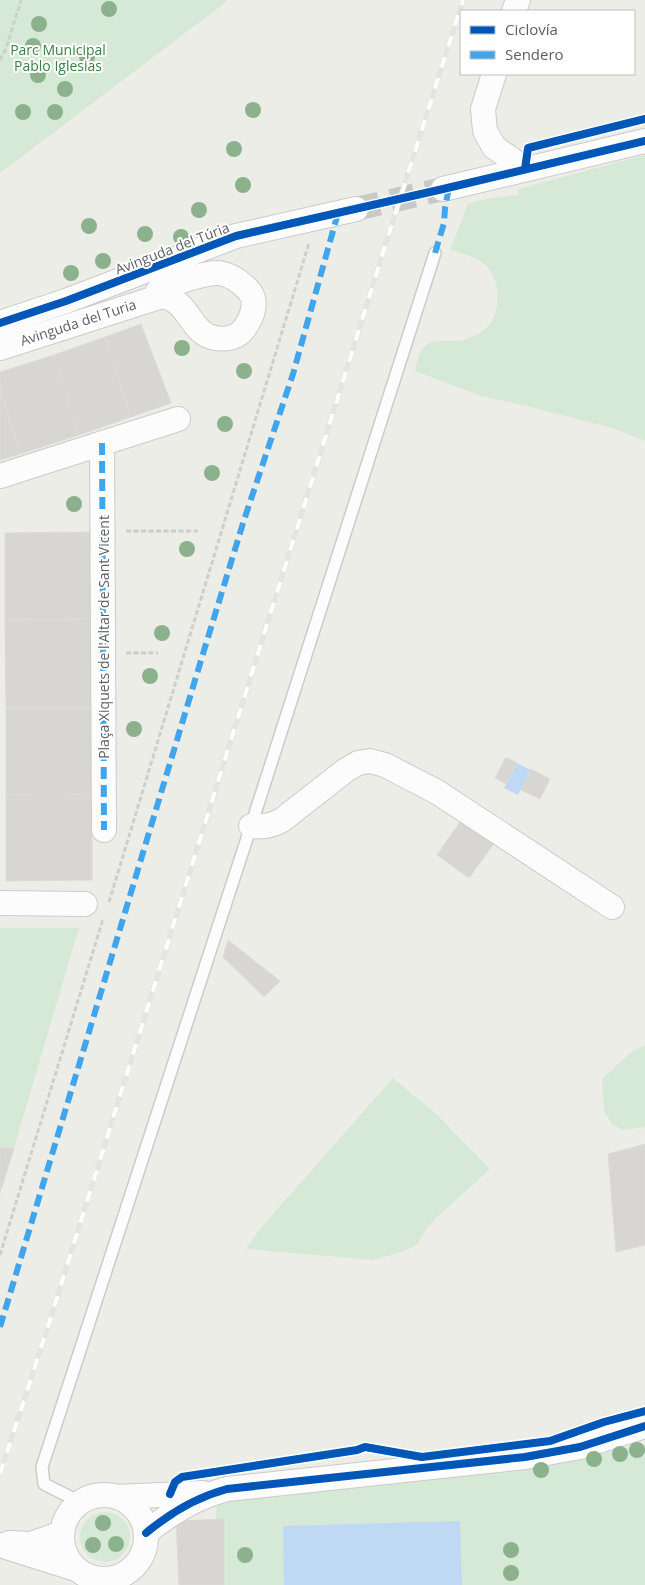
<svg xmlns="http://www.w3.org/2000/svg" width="645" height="1585" viewBox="0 0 645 1585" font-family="'Open Sans',sans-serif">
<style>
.green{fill:#d6e9d6}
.water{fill:#bfd9f4}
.building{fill:#d7d6d3;stroke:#dcdbd8}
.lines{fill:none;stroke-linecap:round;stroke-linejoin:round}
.street-tunnel{stroke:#c9cac7;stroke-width:24;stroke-dasharray:24 12;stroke-linecap:butt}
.lane-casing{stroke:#cacbca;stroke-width:14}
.street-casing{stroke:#cacbca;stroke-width:26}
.path{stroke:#cbcfcd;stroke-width:3;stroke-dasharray:5 2.5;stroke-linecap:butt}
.lane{stroke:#fcfcfc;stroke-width:11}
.street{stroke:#fcfcfc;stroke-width:24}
.rail-casing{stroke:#e4e4e3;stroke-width:5.5}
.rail{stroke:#fff;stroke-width:4;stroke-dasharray:11;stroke-linecap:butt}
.quiet{stroke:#41a5ee;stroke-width:6;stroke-dasharray:12 6;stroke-linecap:butt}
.cycleway-casing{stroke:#fff;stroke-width:11}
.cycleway{stroke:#0057b8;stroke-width:8}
.tree{fill:#8bb18d}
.labels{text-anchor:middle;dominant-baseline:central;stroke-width:4;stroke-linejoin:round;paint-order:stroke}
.park-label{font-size:14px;fill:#3a8043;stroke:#fff}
.street-label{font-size:14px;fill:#5e6065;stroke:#fff}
</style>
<rect width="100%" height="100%" fill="#edede8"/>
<!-- green -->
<path class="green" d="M0,0h227l-6,6 -221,167z
M645,155v286l-33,-13 -86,-22 -45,-10 -66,-25c2,-9 4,-22 13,-27 8,-5 18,-2 26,-3 10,0 21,-5 29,-10 20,-14 19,-54 0,-68 -10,-7 -22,-10 -33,-13l18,-46 22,-6 29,-3 -1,-6z
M0,928h79l-65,220h-14z
M645,1045v82l-21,3 -11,-5 -9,-13 -2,-33 28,-26z
M393,1078l42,35 55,56 -54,49 -11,13 -8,14 -16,7 -27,8 -128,-11 12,-18z
M645,1444v141h-466l-3,-64 40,-2 1,-19 341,-38z
M80 1537a25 25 0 1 1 50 0a25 25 0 1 1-50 0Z"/>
<!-- water -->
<path class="water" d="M517,763l14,7 -13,25 -14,-7z
M460,1521l2,64h-178l-1,-59z"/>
<!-- building -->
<path class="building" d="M141,324l30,79 -40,14 -26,-80z
M105,337l26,80 -52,18 -25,-80z
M54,355l25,80 -59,19 -20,-66v-16z
M0,388l20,66 -20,6z
M90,532l1,87 -86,1v-87z
M91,619l1,89h-86l-1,-88z
M6,708h86v86l-86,1z
M506,757l11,6 -11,21 -11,-6z
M531,769l19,10 -10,20 -19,-9z
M92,794v86l-86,1v-86z
M462,819l33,23 -26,36 -32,-23z
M228,940l52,41 -16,16 -41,-40z
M645,1144v101l-29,7 -8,-98z
M0,1148h14l-14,45z
M224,1519v66h-45l-3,-64z"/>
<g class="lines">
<!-- street-tunnel -->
<path class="street-tunnel" d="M356,209l87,-20"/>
<defs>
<path id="lane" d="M80,1502l-36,-18 -2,-17 209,-641 184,-573"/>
<path id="street" d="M514,11l4,-11
M494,74l-11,35 2,22 9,16 31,22
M443,189l202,-48
M0,323l66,-22 170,-65 120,-27
M0,348l162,-52c3,1 8,2 11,4 17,9 20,34 42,38 6,1 16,1 22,-3 10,-6 19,-24 16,-37 -3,-9 -11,-14 -18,-19 -5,-3 -12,-6 -18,-6 -14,0 -28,6 -41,10 -8,3 -20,4 -20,14
M102,443l2,387
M0,476l178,-57
M251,826c13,1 20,0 31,-6l64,-50 12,-7 12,-2 15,4 52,27 175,115
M0,903l85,1
M62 1537a42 42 0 1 1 84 0a42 42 0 1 1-84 0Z
M116,1497l87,-4
M146,1533c24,-20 51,-36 81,-44l298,-32 55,-10 65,-21
M9,1543l22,1 31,-11
M0,1545l76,24"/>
</defs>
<!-- lane casing -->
<use href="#lane" class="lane-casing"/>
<!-- street casing -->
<use href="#street" class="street-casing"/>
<!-- path -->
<path class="path" d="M0,60l6,-11 15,-49
M126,531h72
M126,653h32
M109,902l200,-659
M0,1255l103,-336"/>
<!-- lane -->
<use href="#lane" class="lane"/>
<!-- street -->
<use href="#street" class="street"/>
<defs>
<path id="rail" d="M0,1474l51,-157 335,-1074 77,-243"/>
</defs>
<!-- rail casing -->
<use href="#rail" class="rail-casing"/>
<!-- rail -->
<use href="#rail" class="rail"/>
<!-- quiet -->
<path class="quiet" d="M435,253l9,-30 1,-15 4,-21
M102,443l2,387
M0,1327l202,-670 42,-137 49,-146 45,-161"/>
<defs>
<path id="cycleway" d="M525,169l3,-21 117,-29
M0,323l66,-22 170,-65 207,-47 202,-48
M170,1494l5,-12 7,-5 175,-27 8,-3 57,10 128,-16 54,-19 41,-11
M146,1533c24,-20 51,-36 81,-44l298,-32 55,-10 65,-21"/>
</defs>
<!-- cycleway casing -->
<use href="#cycleway" class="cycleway-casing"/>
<!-- cycleway -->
<use href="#cycleway" class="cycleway"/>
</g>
<!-- trees -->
<g class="tree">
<circle cx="109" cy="9" r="8"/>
<circle cx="39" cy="24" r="8"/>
<circle cx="33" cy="46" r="8"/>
<circle cx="87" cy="57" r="8"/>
<circle cx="38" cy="75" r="8"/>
<circle cx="65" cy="89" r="8"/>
<circle cx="253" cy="110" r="8"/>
<circle cx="23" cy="112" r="8"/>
<circle cx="55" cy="112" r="8"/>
<circle cx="234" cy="149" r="8"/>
<circle cx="243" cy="185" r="8"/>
<circle cx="199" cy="210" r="8"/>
<circle cx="89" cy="226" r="8"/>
<circle cx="145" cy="234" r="8"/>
<circle cx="181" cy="237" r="8"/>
<circle cx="103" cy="261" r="8"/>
<circle cx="71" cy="273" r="8"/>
<circle cx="182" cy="348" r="8"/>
<circle cx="244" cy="371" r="8"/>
<circle cx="225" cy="424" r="8"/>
<circle cx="212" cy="473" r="8"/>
<circle cx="74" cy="504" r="8"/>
<circle cx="187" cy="549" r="8"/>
<circle cx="162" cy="633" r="8"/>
<circle cx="150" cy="676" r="8"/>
<circle cx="134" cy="729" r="8"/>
<circle cx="637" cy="1450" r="8"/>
<circle cx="620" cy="1454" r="8"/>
<circle cx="594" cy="1459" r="8"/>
<circle cx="541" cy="1470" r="8"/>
<circle cx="103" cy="1523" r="8"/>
<circle cx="116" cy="1544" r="8"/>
<circle cx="93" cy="1545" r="8"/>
<circle cx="511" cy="1550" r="8"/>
<circle cx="245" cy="1555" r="8"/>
<circle cx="511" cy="1573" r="8"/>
</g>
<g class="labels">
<!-- park labels -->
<g class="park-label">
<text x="58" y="49">Parc Municipal<tspan x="58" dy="16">Pablo Iglesias</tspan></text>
</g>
<!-- street labels -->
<g class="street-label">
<text transform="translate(172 248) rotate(-21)">Avinguda del Túria</text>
<text transform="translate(78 322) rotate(-18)">Avinguda del Turia</text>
<text transform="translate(103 637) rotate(-90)">Plaça Xiquets de l'Altar de Sant Vicent</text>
</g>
</g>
<!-- legend -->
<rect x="460" y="10" width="175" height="65" fill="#ffffff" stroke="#bfbfc1"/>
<rect x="470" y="26" width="25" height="8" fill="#0057b8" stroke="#bfbfc1"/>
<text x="505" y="35" font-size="15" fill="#5e6065">Ciclovía</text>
<rect x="470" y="51" width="25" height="8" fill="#41a5ee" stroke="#bfbfc1"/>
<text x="505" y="60" font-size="15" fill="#5e6065">Sendero</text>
</svg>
